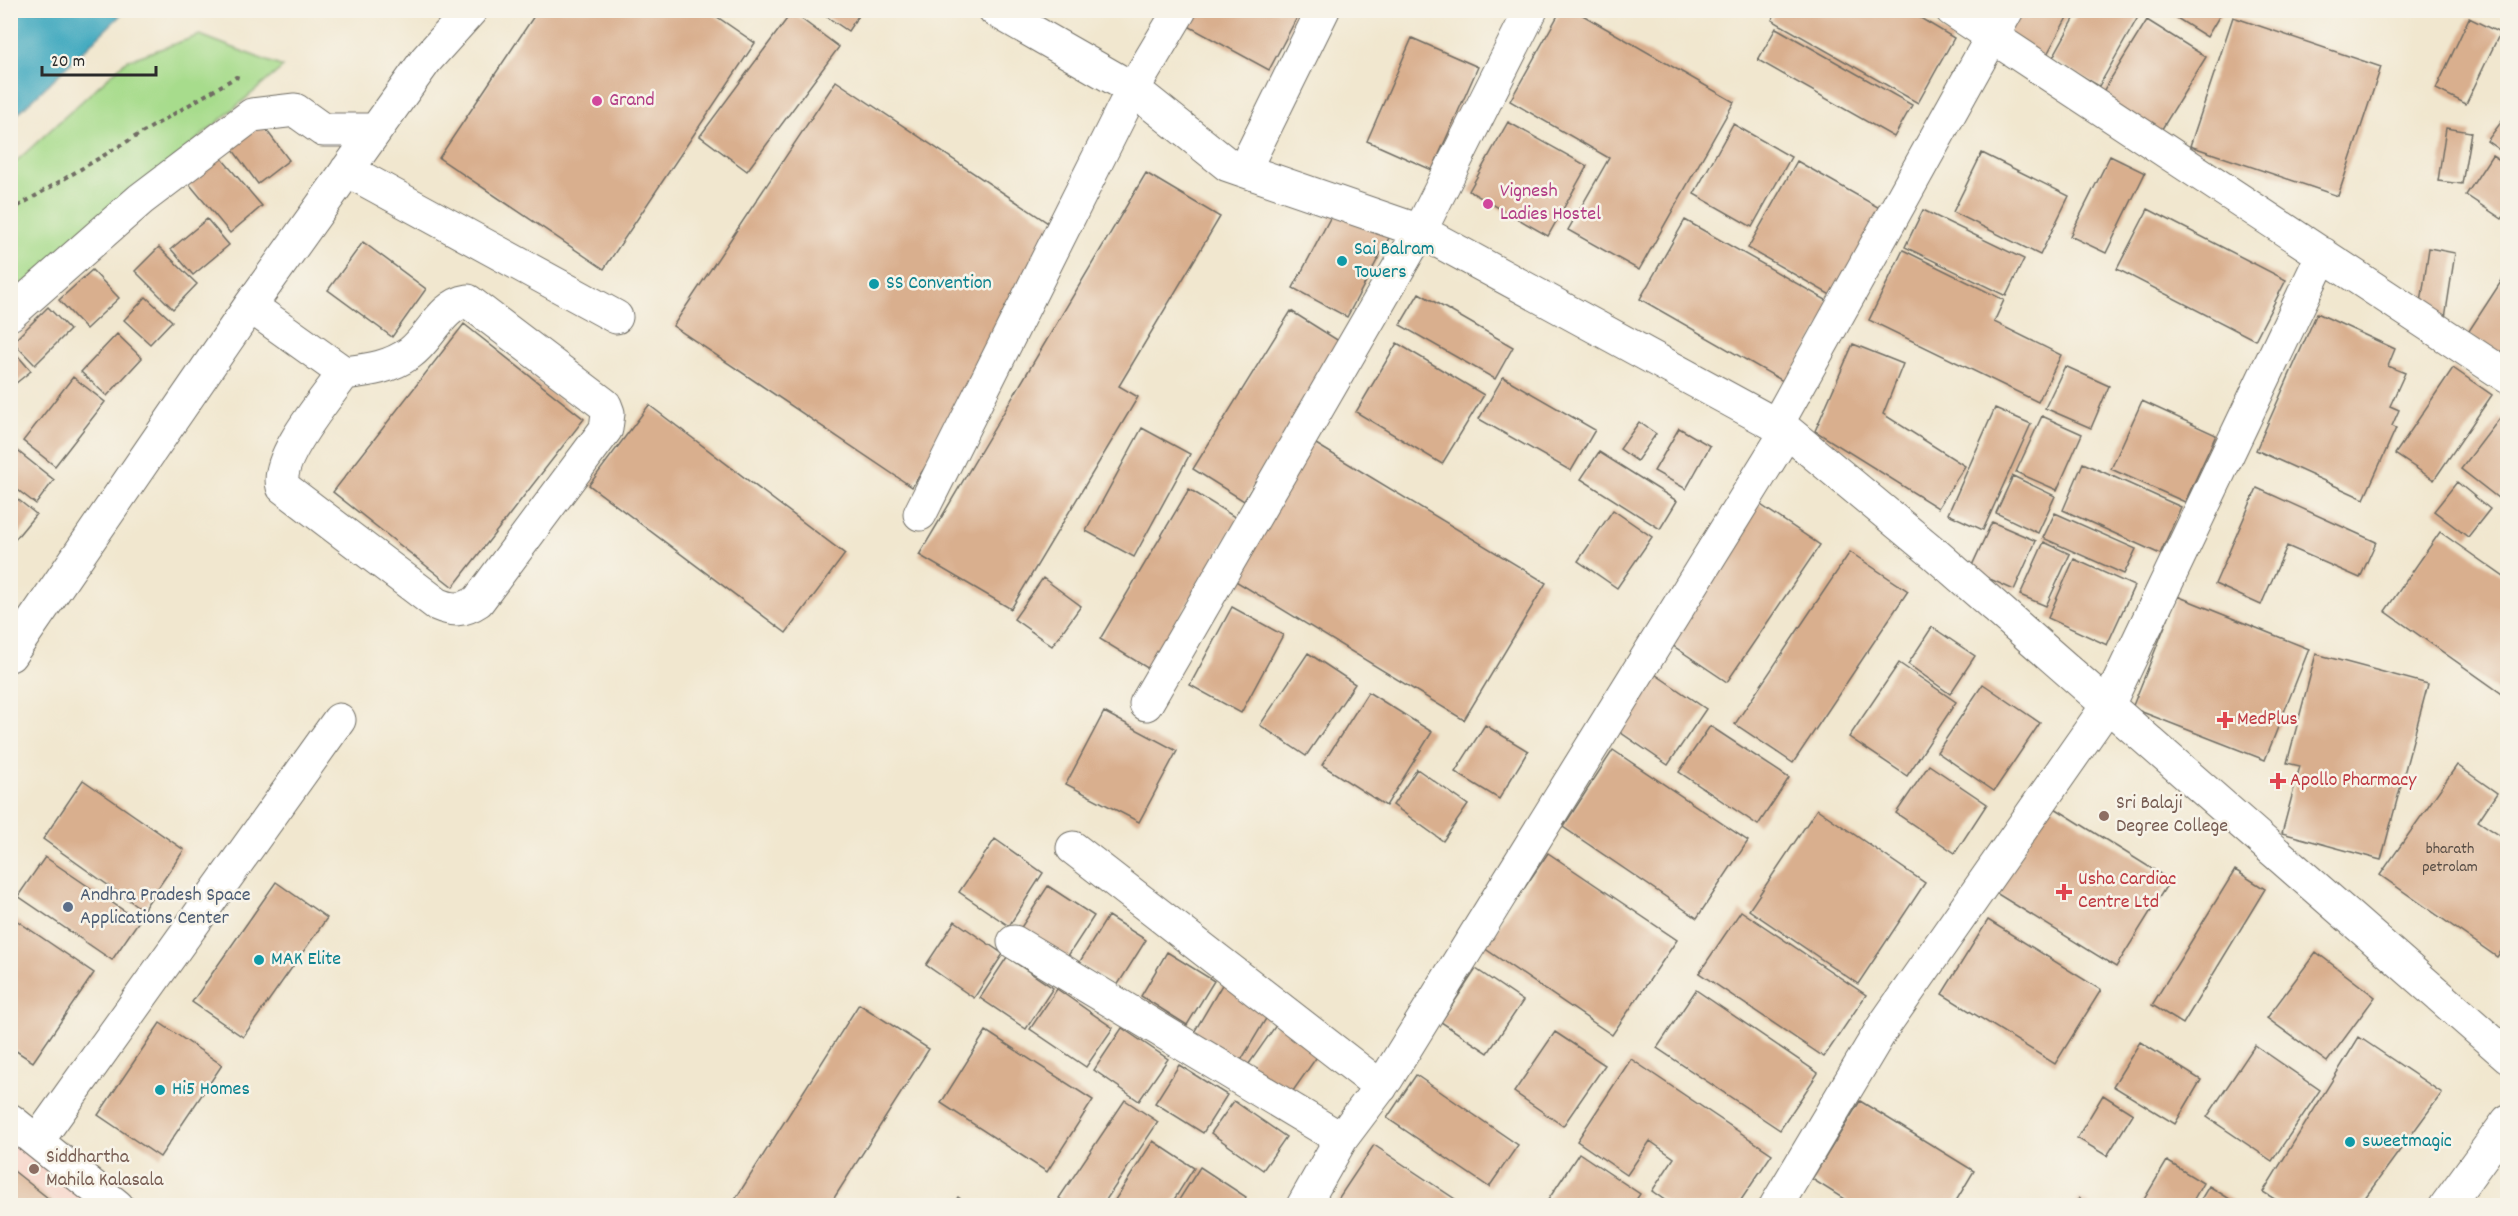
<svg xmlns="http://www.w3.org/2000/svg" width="2518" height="1216" viewBox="0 0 2518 1216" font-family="Dekko,sans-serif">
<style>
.built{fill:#f7d1c6}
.green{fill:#a7dc8c;stroke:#69845c;stroke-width:1.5}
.water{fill:#3fa9bf;stroke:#356a75;stroke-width:1.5}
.building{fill:#d9af8e}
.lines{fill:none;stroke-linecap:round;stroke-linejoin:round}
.minor-casing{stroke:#706d64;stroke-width:35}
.major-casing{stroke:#706d64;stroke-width:35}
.path{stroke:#706d64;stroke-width:4;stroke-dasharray:4.5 4.5;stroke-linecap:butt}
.minor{stroke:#fff;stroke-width:33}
.major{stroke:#fff;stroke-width:33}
.hotel-dot{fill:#d1479c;stroke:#f7f3e8;stroke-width:2}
.culture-dot{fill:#0f9aa8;stroke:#f7f3e8;stroke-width:2}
.health-dot{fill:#e0444e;stroke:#f7f3e8;stroke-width:2}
.education-dot{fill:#8d6e63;stroke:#f7f3e8;stroke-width:2}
.service-dot{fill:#5c6f8a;stroke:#f7f3e8;stroke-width:2}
.labels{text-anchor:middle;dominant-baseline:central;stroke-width:5;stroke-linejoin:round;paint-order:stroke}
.number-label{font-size:16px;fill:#564c44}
.hotel-label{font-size:20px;fill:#b23c85;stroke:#f7f3e8;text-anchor:start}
.culture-label{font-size:20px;fill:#0d838f;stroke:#f7f3e8;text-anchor:start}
.health-label{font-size:20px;fill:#be3a42;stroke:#f7f3e8;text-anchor:start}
.education-label{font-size:20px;fill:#785e54;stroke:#f7f3e8;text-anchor:start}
.service-label{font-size:20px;fill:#4e5e75;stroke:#f7f3e8;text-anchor:start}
</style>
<rect width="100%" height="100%" fill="#f7f3e8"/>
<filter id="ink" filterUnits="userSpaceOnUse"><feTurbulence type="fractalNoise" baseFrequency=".0167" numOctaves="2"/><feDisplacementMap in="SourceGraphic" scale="12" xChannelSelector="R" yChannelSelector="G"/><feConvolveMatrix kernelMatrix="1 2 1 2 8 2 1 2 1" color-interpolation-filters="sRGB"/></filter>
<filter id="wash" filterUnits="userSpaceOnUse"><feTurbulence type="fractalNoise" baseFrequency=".008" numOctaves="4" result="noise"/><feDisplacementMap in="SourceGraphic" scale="24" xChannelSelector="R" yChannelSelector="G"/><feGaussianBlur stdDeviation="1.35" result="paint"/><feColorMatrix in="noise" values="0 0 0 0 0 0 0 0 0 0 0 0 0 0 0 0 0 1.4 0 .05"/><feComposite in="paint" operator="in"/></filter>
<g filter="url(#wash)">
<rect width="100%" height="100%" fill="#f1e7cf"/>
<!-- built -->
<path class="built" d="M11,1132l92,73h-92z"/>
<!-- green -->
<path class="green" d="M200,35l83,32 -272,230v-131l115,-105z"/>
<!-- water -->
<path class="water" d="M11,10h114v1l-114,109z"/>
<g id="blocks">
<!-- building -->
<path class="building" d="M538,10h169l48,33 -151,226 -165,-111z
M817,10h45l-14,21z
M1184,10h117l-32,60 -90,-49z
M1561,10h13l160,92 -95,168 -71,-40 41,-72 -99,-57z
M1777,10h130l47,28 -36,65 -146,-83z
M2014,10h57l-26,48 -44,-25z
M2079,10h63l-43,76 -47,-27z
M2164,10h59l-16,27z
M792,12l47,35 -92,124 -47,-35z
M2233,17l148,50 -43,129 -148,-50z
M2469,18l31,15 -34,71 -30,-15z
M2147,20l59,37 -49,80 -60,-36z
M1776,28l136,77 -18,32 -136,-77z
M1412,38l66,29 -46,103 -65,-29z
M836,81l239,160 -163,246 -239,-161z
M2508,113v43l-21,-15z
M1508,122l79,44 -39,70 -79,-45z
M261,123l28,37 -31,24 -28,-38z
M1733,124l58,33 -39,70 -58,-33z
M2446,128l25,4 -9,52 -24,-3z
M212,147l50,59 -32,27 -49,-59z
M1982,153l87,43 -29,59 -87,-43z
M2492,155l16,10v46l-6,8 -36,-24z
M2110,156l35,17 -39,80 -36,-17z
M1797,161l86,49 -49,87 -86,-49z
M1146,173l74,44 -101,169 19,11 -127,212 -92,-54z
M1337,205l54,29 -44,83 -54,-29z
M2148,209l138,71 -31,60 -138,-71z
M1923,210l101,49 -18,37 -101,-49z
M207,219l22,26 -36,30 -22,-26z
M1685,220l148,84 -45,80 -148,-85z
M363,242l63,47 -34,48 -64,-47z
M159,247l38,37 -24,25 -38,-38z
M2429,248l26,5 -10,65 -25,-8z
M1903,250l101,50 -10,22 67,33 -23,47 -169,-82z
M92,270l27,28 -33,31 -27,-29z
M2508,271v88l-41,-25z
M1419,293l94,54 -18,32 -95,-54z
M146,297l26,24 -22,23 -26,-24z
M48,307l22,23 -35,35 -22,-23z
M1291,311l51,32 -98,158 -51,-32z
M2317,313l78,36 -7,17 17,7 -15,33 9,4 -7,16 4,2 -32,71 -108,-49z
M464,324l120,95 -131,168 -120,-95z
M117,334l25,24 -35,38 -26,-24z
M1397,343l87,52 -42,69 -86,-52z
M1853,344l50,20 -20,50 82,52 -27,42 -123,-77z
M10,347l21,24 -21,17z
M2065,366l44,20 -18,42 -46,-20z
M2453,368l39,27 -58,85 -39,-26z
M73,377l32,25 -50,64 -32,-25z
M1503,377l92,53 -24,41 -92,-52z
M2142,401l74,34 -31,67 -74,-33z
M649,405l196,149 -59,79 -197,-148z
M1995,408l36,16 -48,106 -35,-16z
M2042,416l40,18 -25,56 -41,-18z
M2500,418l8,6v61l-10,13 -37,-29z
M1639,422l17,12 -19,27 -17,-12z
M1142,428l48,26 -56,103 -48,-26z
M1679,428l31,18 -24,43 -32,-18z
M1311,441l235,142 -82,137 -235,-143z
M10,445l44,35 -18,24 -26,-20z
M1599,452l78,49 -17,28 -79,-50z
M2083,463l98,44 -21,47 -97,-44z
M2013,476l42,20 -17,37 -42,-20z
M2457,482l33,27 -22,28 -34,-26z
M2257,488l119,54 -16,36 -73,-32 -26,59 -46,-21z
M1189,489l49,30 -89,150 -49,-30z
M10,493l26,21 -24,29 -2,-1z
M1752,499l68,46 -93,137 -67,-45z
M1613,510l39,27 -35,51 -39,-27z
M2055,513l81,36 -12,25 -81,-36z
M1992,522l44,19 -22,49 -44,-20z
M2440,532l68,48v118l-123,-87z
M2044,542l26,12 -24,52 -26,-11z
M1850,552l58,39 -115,172 -58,-39z
M2074,559l60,27 -27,59 -59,-27z
M1043,578l38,28 -29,40 -38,-27z
M2177,596l132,53 -44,111 -133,-52z
M1232,607l51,28 -42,78 -51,-28z
M1932,627l43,29 -25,38 -42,-30z
M1308,653l47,31 -49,72 -46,-31z
M2316,654l112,30 -47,176 -99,-27 18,-67 -13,-3z
M1899,663l57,39 -49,74 -58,-39z
M1646,668l60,41 -38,56 -60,-41z
M1983,684l57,39 -46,68 -57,-39z
M1368,692l64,40 -46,74 -64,-41z
M1104,712l73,39 -38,71 -73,-38z
M1485,725l43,26 -29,48 -44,-27z
M1710,726l79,52 -31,47 -79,-53z
M1613,750l135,91 -51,77 -134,-91z
M1929,765l58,39 -32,49 -59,-40z
M2457,765l40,28 -19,28 30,20v101l-11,15 -117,-82z
M1417,769l51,36 -25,36 -50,-36z
M83,780l101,70 -41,60 -100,-71z
M2050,805l120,75 -54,87 -120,-74z
M1817,809l108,74 -67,101 -109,-74z
M995,839l48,34 -34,53 -50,-34z
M1548,853l129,87 -65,95 -128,-87z
M45,857l94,64 -27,39 -94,-64z
M2235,870l30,19 -82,135 -31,-19z
M276,882l51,36 -84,119 -51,-35z
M1048,886l46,30 -30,46 -46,-30z
M1741,911l125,84 -42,62 -125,-84z
M10,916l84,57 -61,89 -23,-15z
M1108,916l38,24 -29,46 -38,-23z
M1988,920l113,70 -46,74 -113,-70z
M955,921l48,33 -29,44 -48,-33z
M1167,952l47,29 -27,44 -46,-29z
M2316,952l59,45 -48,65 -60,-44z
M1007,957l46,31 -27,41 -46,-31z
M1476,969l47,32 -35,52 -47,-31z
M1223,983l47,29 -30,50 -47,-28z
M1057,989l56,39 -27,39 -56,-38z
M1696,990l122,83 -38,57 -123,-82z
M859,1004l70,45 -100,157h-98z
M1279,1021l42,30 -33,47 -42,-30z
M160,1023l62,42 -62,92 -62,-42z
M1122,1028l46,31 -29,42 -45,-31z
M986,1031l107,69 -46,72 -106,-69z
M1555,1032l50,33 -42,61 -49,-34z
M2359,1037l83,56 -83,113h-73l-23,-14z
M2140,1042l61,38 -26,44 -62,-38z
M2255,1045l65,45 -48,71 -65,-44z
M1631,1059l141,95 -35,52h-64l-21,-15 22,-33 -24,-17 -23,34 -50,-34z
M1179,1065l48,30 -24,38 -48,-30z
M1416,1075l102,70 -29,42 -102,-69z
M2103,1095l30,19 -26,42 -30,-18z
M1125,1100l33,22 -56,84h-32l-11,-8z
M1234,1101l52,36 -23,33 -52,-37z
M1860,1101l114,70 -21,35h-98l-43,-27z
M1153,1141l41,27 -24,38h-59z
M1374,1145l81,54 -4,7 -117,-1z
M1579,1153l61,41 -8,12h-88z
M2167,1161l36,22 -13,23h-50z
M1200,1167l46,30 -5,9h-66z
M10,1168l48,38h-48z
M2209,1186l32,20h-44z
M958,1197l13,9h-19z
M2079,1198l12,8h-16z"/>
</g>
</g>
<g filter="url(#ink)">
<use href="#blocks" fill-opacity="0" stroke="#706d64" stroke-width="1.5"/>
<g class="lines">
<defs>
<path id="minor" d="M995,10l138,79 95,76 192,66 367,200 148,123 573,502
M1952,10l556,367
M347,170l269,147
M1244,170l79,-160
M250,306l94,67c-17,25 -70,85 -61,114l154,117c16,7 26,7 41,-3l128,-172 2,-16 -3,-8 -137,-104c-27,4 -38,38 -58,52 -21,15 -42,17 -66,20
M10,314l131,-115 111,-84 43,-5 28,20h53
M1777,424l230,-414
M920,514l213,-425 47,-79
M10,655l240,-349 176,-246 45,-50
M1146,704l274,-473 111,-221
M1073,848l308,239
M1014,942l327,197
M10,1120l107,86
M38,1140l301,-420
M1303,1206l38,-67 46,-61 400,-647
M1776,1206l107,-179 225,-322 215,-451"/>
<path id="major" d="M2446,1206l62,-85"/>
</defs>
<!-- minor casing -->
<use href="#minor" class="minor-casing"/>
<!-- major casing -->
<use href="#major" class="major-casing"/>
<!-- path -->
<path class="path" d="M10,211l226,-134 7,2"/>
<!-- minor -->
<use href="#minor" class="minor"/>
<!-- major -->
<use href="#major" class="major"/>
</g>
</g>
<!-- markers -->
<g class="hotel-dot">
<circle cx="597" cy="101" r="6"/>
<circle cx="1488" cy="204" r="6"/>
</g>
<g class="culture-dot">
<circle cx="1342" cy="261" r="6"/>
<circle cx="874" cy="284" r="6"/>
<circle cx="259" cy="960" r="6"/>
<circle cx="160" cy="1090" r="6"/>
<circle cx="2350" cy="1142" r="6"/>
</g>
<g class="health-dot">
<path d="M2222 711h6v6h6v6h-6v6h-6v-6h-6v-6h6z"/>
<path d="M2275 772h6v6h6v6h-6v6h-6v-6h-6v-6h6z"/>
<path d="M2061 883h6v6h6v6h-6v6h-6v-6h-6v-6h6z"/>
</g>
<g class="education-dot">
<circle cx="2104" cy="816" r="6"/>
<circle cx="34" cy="1169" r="6"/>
</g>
<circle class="service-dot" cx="68" cy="907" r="6"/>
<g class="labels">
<!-- number labels -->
<g class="number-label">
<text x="2450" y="849">bharath<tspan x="2450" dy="18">petrolam</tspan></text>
</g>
<!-- hotel labels -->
<g class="hotel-label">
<text x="609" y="101">Grand</text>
<text x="1500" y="192">Vignesh<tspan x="1500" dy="23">Ladies Hostel</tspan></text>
</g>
<!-- culture labels -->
<g class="culture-label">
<text x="1354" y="250">Sai Balram<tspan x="1354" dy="23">Towers</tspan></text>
<text x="886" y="284">SS Convention</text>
<text x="271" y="960">MAK Elite</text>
<text x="172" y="1090">Hi5 Homes</text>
<text x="2362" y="1142">sweetmagic</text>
</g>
<!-- health labels -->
<g class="health-label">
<text x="2237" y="720">MedPlus</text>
<text x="2290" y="781">Apollo Pharmacy</text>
<text x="2078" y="880">Usha Cardiac<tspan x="2078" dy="23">Centre Ltd</tspan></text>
</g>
<!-- education labels -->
<g class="education-label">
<text x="2116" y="804">Sri Balaji<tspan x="2116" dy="23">Degree College</tspan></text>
<text x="46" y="1158">Siddhartha<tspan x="46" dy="23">Mahila Kalasala</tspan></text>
</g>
<!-- service labels -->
<g class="service-label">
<text x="80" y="896">Andhra Pradesh Space<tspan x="80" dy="23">Applications Center</tspan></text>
</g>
</g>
<!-- margin -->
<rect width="2518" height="1216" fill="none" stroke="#f7f3e8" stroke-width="36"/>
<!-- scale -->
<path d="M42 66v9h114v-9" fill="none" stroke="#2b2b2b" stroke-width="3"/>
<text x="51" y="66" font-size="18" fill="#2b2b2b" stroke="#f7f3e8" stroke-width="4.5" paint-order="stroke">20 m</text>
</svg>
